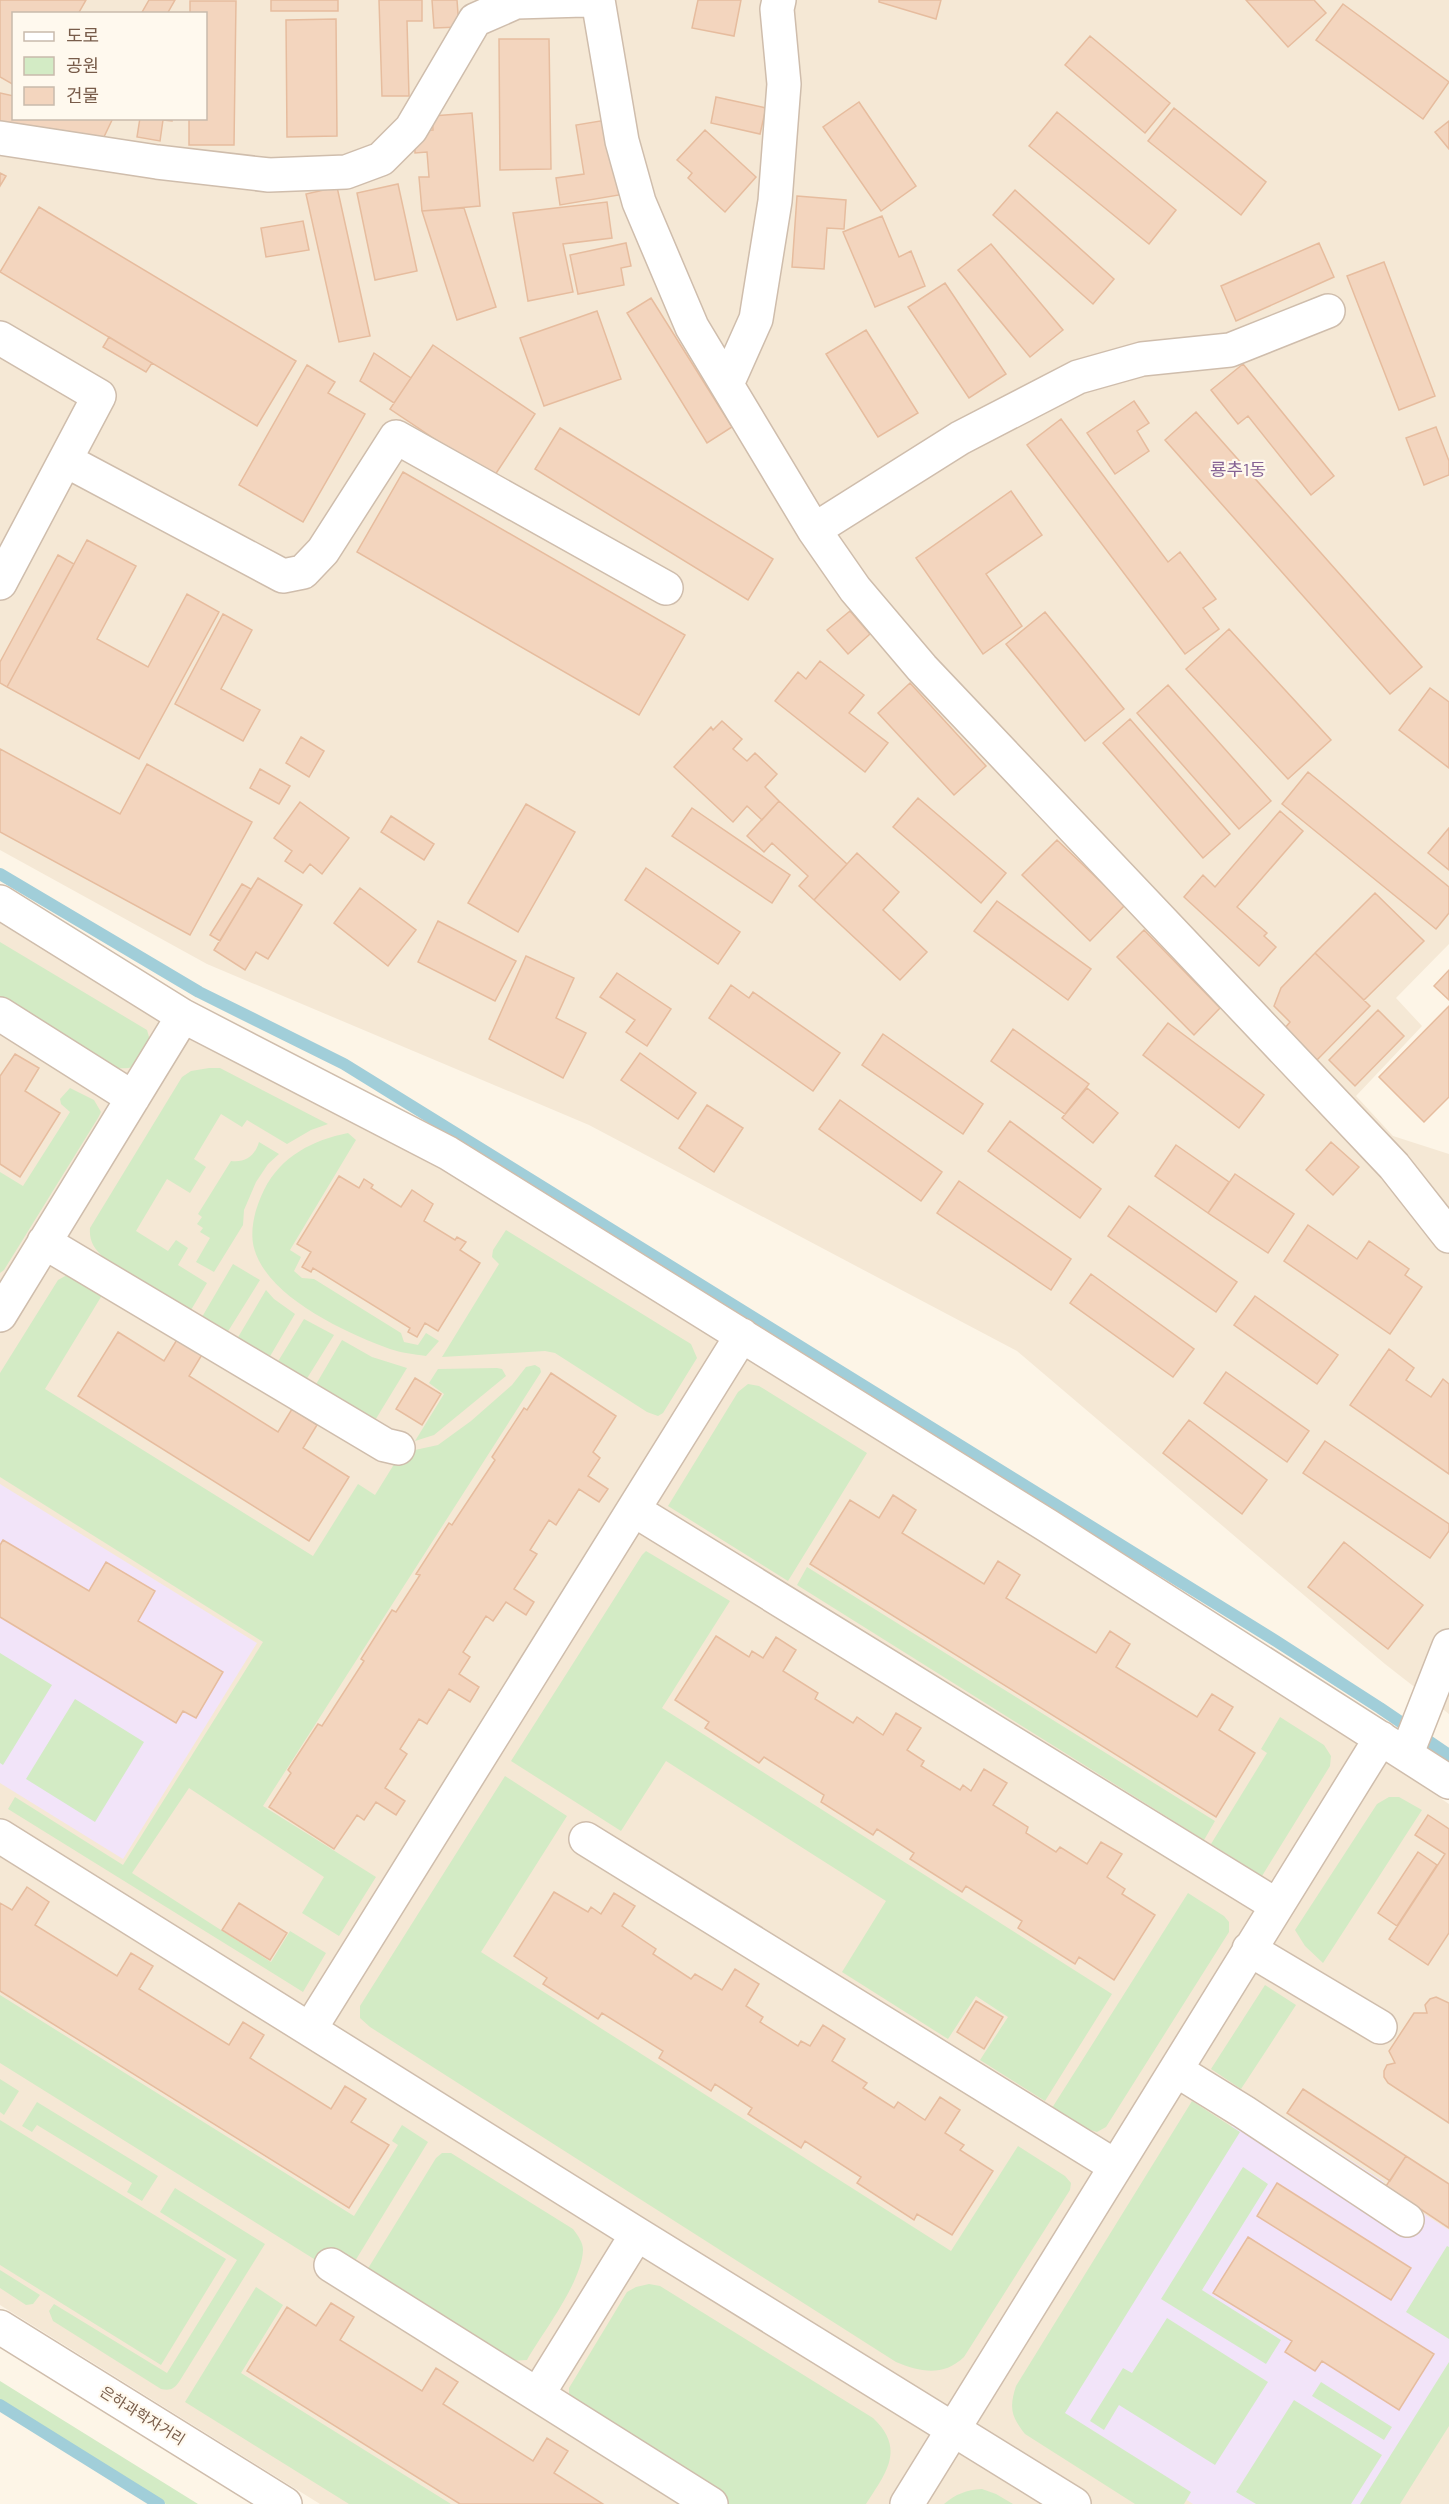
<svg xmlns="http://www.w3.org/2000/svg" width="1449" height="2504" viewBox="0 0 1449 2504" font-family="Barlow,'Noto Sans KR',sans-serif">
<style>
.residential{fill:#f5e8d5;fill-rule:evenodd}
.education{fill:#f2e4f9}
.green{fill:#d3ebc5}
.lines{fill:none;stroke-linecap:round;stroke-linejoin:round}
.stream{stroke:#a1ced9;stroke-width:12}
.building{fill:#f3d5be;stroke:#e6bc9e;stroke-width:1.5}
.minor-casing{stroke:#cfbdac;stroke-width:36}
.minor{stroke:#fff;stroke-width:33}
.labels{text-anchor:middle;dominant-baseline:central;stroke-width:4.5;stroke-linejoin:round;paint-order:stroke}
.street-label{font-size:15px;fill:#785c4a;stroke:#fff9ee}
.quarter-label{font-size:18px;fill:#856294;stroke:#fff9ee}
</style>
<rect width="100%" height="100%" fill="#fdf5e7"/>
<!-- residential -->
<path class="residential" d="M0,0h1449v944l-53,54 26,28 -66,70 37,40 56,18v560l-64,-50 -368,-313 -428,-226 -382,-161 -207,-114zM14,14h192v104h-192z
M0,919l221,131 216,116 863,537 149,101v700h-1129l-320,-199z"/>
<!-- education -->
<path class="education" d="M0,1484l257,159 -134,216 -123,-76z
M1251,2096l133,86 -2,5 67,43v161l-71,113h-185l-143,-91z"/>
<!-- green -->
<path class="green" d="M0,942l147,88 4,14c-13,19 -14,28 -39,23l-112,-71z
M209,1068h11l108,56 -17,6 -24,14 -40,-24 -5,7 -21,-13 -27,45 12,8 -16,26 -23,-14 -31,52 32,20 8,-11 12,8 -10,17 29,18 -16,27 -88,-53c-9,-9 -14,-16 -13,-29l92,-151 9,-6z
M70,1088l24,12 7,12 -3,6 -94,152 -4,3v-101l23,14 47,-74 -9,-8 -1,-5z
M348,1133l8,7 -66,110 11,7 -7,14 8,7 12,1 87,54 3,9 14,3 8,-12 13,8 -13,15c-12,-2 -25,-3 -36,-7 -44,-16 -123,-52 -136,-101 -5,-19 2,-42 10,-58 17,-34 49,-50 84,-57z
M259,1142l20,12 -11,10 -12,18 -12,28 -1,15 -29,47 -18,-10 14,-24 -10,-6 3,-4 -6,-4 5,-7 -4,-3 33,-53c14,2 24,-5 28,-19z
M506,1230l185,114 6,14 -34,55 -5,3 -11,-4 -92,-59 -10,-2 -103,6 57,-93 -7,-7 1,-7z
M233,1264l27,16 -33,53 -25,-16z
M67,1275l37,17 -59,97 268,167 45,-72 17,11 26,-42 37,-8 33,-24 41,-36 14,-18 9,-2 5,3 1,4 -278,434 113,71 -37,59 -37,-23 22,-36 -135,-89 -57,85 139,89 19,-31 36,22 -23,39 -295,-183 7,-12 108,68 140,-223 -263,-165v-104l58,-93z
M266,1290l8,9 21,15 -26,44 -32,-19z
M304,1319l30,16 -28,45 -29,-17z
M342,1340l30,17 35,11 -33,54 -59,-36z
M497,1368l5,1 4,7 -72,59 -19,6 29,-47 -15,-11 9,-14z
M748,1384l11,2 108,67 -79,128 -120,-75 70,-114z
M646,1551l84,50 -68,107 450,286 -67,107 -65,-41 28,-43 -32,-21 -28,43 -106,-67 44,-71 -220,-140 -45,70 -110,-70 131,-206z
M807,1567l408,254 -11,19 -407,-255z
M0,1653l52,32 -49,80 -3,-2z
M75,1699l69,43 -49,80 -69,-43z
M1280,1717l44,28 7,11 -1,10 -68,110 -51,-32 56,-91 -6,-4z
M505,1776l62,40 -86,136 470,299 67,-105 47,30 6,7 -1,7 -106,167c-21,20 -44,15 -68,5l-526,-335 -10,-9v-12z
M1389,1797h10l23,13 -99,153 -18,-17 -10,-16 82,-126z
M1188,1893l36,23 5,6v10l-123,195 -9,5 -14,-4 -31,-20z
M1265,1985l31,20 -55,84 -30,-20z
M0,1995l354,221 44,-71 -6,-4 10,-16 26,17 -76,124 -30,-2 -322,-201z
M0,2079l19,12 -15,24 -4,-3z
M1192,2101l48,31 -175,281 126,79 -7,12h-49l-110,-70c-14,-18 -16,-26 -9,-48z
M37,2102l121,74 -16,25 -15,-9 5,-9 -95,-58 -5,7 -10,-6z
M0,2120l226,139 -65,106 -161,-100z
M442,2153h9l122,76c5,7 10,13 10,21 -1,32 -40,82 -56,110l-20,1 -143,-86 72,-117z
M1243,2167l25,17 -66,106 79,50 -15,24 -105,-65z
M175,2188l90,56 -86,138c-5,7 -9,9 -18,7l-108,-68 -4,-10 5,-7 113,69 70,-113 -77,-48z
M1447,2246l2,1v92l-43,-27z
M0,2270l40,25 -7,9 -7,1 -26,-17z
M649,2284l11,2 213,132c33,31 13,55 -7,86h-147l-139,-96 -11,-14v-6l58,-96 9,-5z
M256,2287l27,18 -42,68 210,131h-102l-164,-102z
M1167,2318l101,64 -53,83 -96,-60 -15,25 -14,-9 33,-53 9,5z
M1449,2362v64l-49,78h-40z
M0,2381l198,123h-32l-166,-103z
M1321,2382l71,45 -8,13 -72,-44z
M1294,2400l88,55 -31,49h-95l-20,-12z
M982,2489l14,5 17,10h-69c12,-10 22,-14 38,-15z"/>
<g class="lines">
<!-- stream -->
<path class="stream" d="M0,874l199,118 145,72 932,577 104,67 69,47
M0,2405l159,99"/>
</g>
<!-- building -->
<path class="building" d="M0,0h86l-8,14h-64v71l-14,-8z
M149,0h26l-8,14h-26z
M271,0h67v11h-67z
M379,0h43v21h-15l2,75h-27z
M432,0h25l2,27 -25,1z
M698,0h43l-7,36 -42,-8z
M879,0h62l-5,19 -57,-17z
M1246,0h68l12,13 -38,34z
M190,1h46l-2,144h-45v-27h17v-104h-16z
M1343,4l106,78 -26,37 -107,-79z
M336,19l1,117 -50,1 -1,-117z
M1090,36l80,67 -25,30 -80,-68z
M499,39h50l2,130 -51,1z
M0,93l14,3v22h99l-11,23 -52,-8 -50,-12z
M716,97l50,11 -6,26 -49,-11z
M859,102l57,84 -35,25 -58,-84z
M1174,108l92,74 -25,33 -93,-74z
M1057,112l119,98 -27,34 -120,-98z
M472,113l8,93 -58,5 -3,-34h10l-2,-25 -12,1 -1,-22 19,-1 -1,-14z
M140,118h32v3l-9,-1 -3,21 -23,-4z
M606,120l13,75 -59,10 -4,-27 28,-4 -8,-49z
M1449,121v28l-14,-17z
M705,130l51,47 -31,35 -37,-34 4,-5 -15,-13z
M0,173l6,3 -6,10z
M398,184l19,87 -42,9 -18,-87z
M337,187l33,149 -31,6 -33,-148z
M1015,190l99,89 -21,25 -100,-89z
M797,196l49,4 -2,29 -17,-1 -3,41 -32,-2z
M607,202l5,36 -49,6 10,48 -45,9 -15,-88z
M39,207l257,154 -39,65 -257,-154z
M464,208l32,99 -39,13 -35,-109z
M882,216l17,41 12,-6 14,35 -50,21 -32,-75z
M303,221l6,29 -43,7 -5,-29z
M626,243l5,23 -10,2 3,17 -46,9 -8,-39z
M1319,243l15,34 -98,44 -15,-35z
M991,244l72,86 -33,27 -72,-87z
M1384,262l51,134 -36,14 -52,-134z
M945,283l61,91 -37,24 -61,-91z
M651,298l81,129 -25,16 -80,-130z
M597,311l24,68 -77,27 -24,-68z
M866,330l52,83 -40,24 -52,-83z
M109,337l43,26 -6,9 -43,-25z
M433,345l102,69 -42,64 -103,-69z
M374,353l37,25 -17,25 -34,-22z
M1243,364l91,112 -23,19 -63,-79 -10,8 -27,-34z
M307,365l28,17 -7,11 37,21 -62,108 -64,-37z
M1134,401l15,22 -12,8 12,20 -34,23 -28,-41z
M1196,412l226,255 -32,27 -225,-254z
M1061,419l107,143 12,-10 36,47 -13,9 16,21 -34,25 -158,-209z
M1436,427l13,34v14l-25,10 -18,-47z
M560,428l213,131 -25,41 -213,-131z
M403,472l282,163 -46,80 -282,-163z
M1011,491l31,44 -56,39 36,52 -39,28 -67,-96z
M87,540l49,26 -39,73 51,28 39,-73 32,18 -80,147 -132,-72z
M58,555l16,9 -67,123 -7,-4v-21z
M850,611l20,23 -22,20 -21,-24z
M1045,612l79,97 -39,32 -79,-97z
M223,614l29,16 -31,59 39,21 -17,31 -68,-37z
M1229,629l102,111 -43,39 -102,-110z
M820,661l44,34 -15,18 39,30 -23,29 -90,-71 23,-29 8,7z
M910,683l76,83 -32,29 -76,-82z
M1168,685l103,116 -32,28 -102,-116z
M1430,688l19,14v66l-50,-38z
M1130,719l100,115 -27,24 -100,-115z
M722,721l20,18 -9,10 14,12 8,-8 22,21 -12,13 14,14 -17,19 -15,-14 -14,16 -59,-55 37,-40 2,3z
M301,737l23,14 -15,26 -23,-14z
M0,749l120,65 27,-50 105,58 -62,113 -190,-103z
M260,769l30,17 -11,18 -29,-16z
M1308,772l141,115v26l-13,16 -154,-125z
M918,798l88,75 -25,30 -88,-76z
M779,801l68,63 -33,36 -15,-14 9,-10 -36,-33 -8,9 -17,-16z
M300,802l49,36 -27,36 -12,-10 -7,9 -18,-12 7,-10 -18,-13z
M526,804l49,28 -57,100 -50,-29z
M692,808l98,67 -18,28 -100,-67z
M1280,811l23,20 -66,76 30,26 -3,3 12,11 -17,19 -75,-69 19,-22 12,12z
M391,816l43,28 -10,16 -43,-28z
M1449,828v42l-21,-17z
M1057,840l68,65 -35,36 -68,-66z
M857,853l42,39 -16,18 44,42 -27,28 -86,-80z
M646,868l94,64 -22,32 -93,-64z
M258,878l44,27 -34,54 -12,-7 -11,18 -31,-20z
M242,884l9,5 -31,52 -10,-6z
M360,888l56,42 -28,36 -54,-43z
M1375,893l49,48 -60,59 -49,-47z
M997,901l94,68 -23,31 -94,-69z
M438,921l78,40 -21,40 -77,-39z
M1144,930l76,78 -26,27 -77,-78z
M1315,953l55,53 -53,54 -32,-32 5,-6 -16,-16 7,-18z
M526,956l48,22 -18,40 30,15 -23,45 -74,-39z
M1449,970v30l-15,-14z
M617,973l54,36 -24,37 -21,-14 9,-12 -35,-23z
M731,985l18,13 4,-6 87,61 -27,38 -104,-73z
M1449,1006v91l-25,25 -45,-45z
M1378,1010l26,26 -49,50 -26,-26z
M1168,1023l96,72 -25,33 -96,-73z
M1013,1029l76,55 -24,30 -74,-53z
M883,1034l100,70 -20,30 -101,-69z
M640,1053l56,40 -18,26 -57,-39z
M15,1054l24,14 -14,23 35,22 -40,64 -20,-13v-88z
M1087,1088l31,25 -25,30 -31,-25z
M840,1100l102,72 -21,29 -102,-72z
M707,1105l36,23 -29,44 -35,-24z
M1010,1121l91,68 -21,29 -92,-67z
M1331,1142l28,25 -26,28 -27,-25z
M1176,1145l53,37 -21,31 -53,-37z
M1235,1174l59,40 -26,39 -60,-40z
M339,1176l20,12 5,-9 9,6 -2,3 30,19 11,-17 21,14 -9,17 31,19 2,-3 9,5 -6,8 20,13 -42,68 -13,-8 -8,14 -9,-5 2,-4 -97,-60 -2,4 -9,-5 9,-15 -14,-8z
M959,1181l112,78 -20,31 -114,-77z
M1129,1206l108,76 -21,30 -108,-76z
M1308,1225l49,34 12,-18 40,28 -4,6 17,12 -32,47 -106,-73z
M1091,1274l103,75 -21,28 -103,-74z
M1255,1296l83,59 -21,29 -83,-59z
M118,1332l46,29 14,-23 25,15 -14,23 89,56 14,-23 25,16 -14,23 46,29 -40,64 -231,-145z
M1389,1349l25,19 -8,12 25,17 12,-18 6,5v90l-99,-69z
M1226,1372l83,59 -22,31 -83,-59z
M551,1373l65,43 -23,36 7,6 -12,18 20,13 -9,13 -20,-13 -23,36 -7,-5 -19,30 7,4 -23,35 20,13 -8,13 -20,-13 -13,19 -7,-5 -23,36 7,5 -11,17 20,13 -9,15 -21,-13 -22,35 -8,-5 -19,30 7,5 -22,34 20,13 -9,14 -20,-13 -12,18 -7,-5 -23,34 -65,-42 22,-34 -3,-3 30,-46 4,2 42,-65 -3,-2 31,-49 4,2 24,-37 -4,-1 33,-51 3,2 43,-65 -3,-3 32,-49 3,2z
M415,1378l26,16 -19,31 -26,-16z
M1189,1420l78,60 -25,34 -79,-61z
M1325,1441l124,83v7l-19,27 -127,-85z
M893,1495l23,15 -14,23 82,51 14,-23 22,14 -14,23 90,55 14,-22 20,13 -14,23 81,50 15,-23 21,13 -14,23 36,23 -39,64 -406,-253 40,-64 29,18z
M3,1540l86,51 17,-29 49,29 -17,30 85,51 -27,46 -13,-7 -7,12 -176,-106v-72z
M1344,1542l79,63 -35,44 -80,-62z
M716,1636l33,21 3,-6 11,7 13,-21 20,13 -13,21 35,22 -3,6 38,24 4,-6 26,18 13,-22 25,15 -14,22 17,11 -3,5 39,24 3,-5 8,6 13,-22 23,14 -14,22 35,22 -2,6 30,19 4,-5 27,17 14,-22 21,12 -15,23 18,12 -3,5 33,21 -41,65 -35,-23 -4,7 -57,-36 4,-7 -56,-35 -4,6 -52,-33 4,-6 -37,-24 -4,6 -52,-33 3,-7 -60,-38 -5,6 -54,-35 4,-6 -34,-22z
M1428,1815l21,14v104l-21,32 -39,-26 56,-85 -30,-19z
M1418,1852l19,13 -40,61 -19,-13z
M27,1887l22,15 -14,23 82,51 14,-23 22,13 -14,23 90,56 14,-23 21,13 -14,23 81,51 14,-23 21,13 -15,23 38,23 -40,63 -349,-217v-88l12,7z
M554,1892l34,20 3,-5 10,7 13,-21 21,13 -13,20 34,23 -3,5 38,25 4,-5 27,16 13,-21 24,15 -13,22 17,11 -3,5 38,24 3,-5 9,5 13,-21 22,14 -13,22 35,22 -4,5 31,20 4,-6 27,18 15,-23 20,13 -15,23 19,12 -4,5 33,21 -41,64 -35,-21 -3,6 -57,-37 4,-6 -56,-36 -4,7 -53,-34 4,-6 -37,-24 -4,7 -52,-33 4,-7 -61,-38 -4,6 -55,-35 4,-6 -33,-22z
M239,1903l48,30 -17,27 -48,-30z
M1436,1997l13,6v120l-61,-40 -4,-6v-6l3,-6 8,-2 -6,-12 25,-38h13l-2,-8 5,-6z
M976,2001l27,16 -19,32 -27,-17z
M1303,2089l103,67 -16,25 -103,-68z
M1406,2156l43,28v44l-63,-42z
M1277,2183l134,85 -20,32 -134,-84z
M1248,2237l186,117 -35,56 -77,-49 -7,10 -30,-19 7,-11 -79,-48z
M331,2303l23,14 -14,23 82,51 14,-23 22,14 -15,22 90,57 14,-23 21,13 -14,22 49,31h-143l-213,-133 40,-64 29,19z"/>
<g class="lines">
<defs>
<path id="minor" d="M598,0l24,141 17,61 53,125 122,203 41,59 67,79 472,498 55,70
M0,138l157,24 112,13 77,-3 35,-13 30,-30 64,-109 41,-18 68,-2
M0,338l99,58 -99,187
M727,384l29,-65 19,-118 9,-117 -7,-75 2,-9
M67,461l216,115 20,-4 20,-21 73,-114 270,151
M814,530l146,-92 118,-61 64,-18 88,-9 98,-39
M0,902l183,114 265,137 600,373 401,256
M0,1014l133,84
M44,1242l341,203 13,3
M0,1315l183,-299
M634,1510l642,395
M1407,1753l42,-107
M0,1836l637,398 437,270
M586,1839l529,327
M1249,1949l131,78
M310,2029l432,-694
M1176,2070l68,42 163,108
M331,2265l380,239
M0,2327l285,177
M538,2394l99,-160
M907,2504l474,-766"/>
</defs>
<!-- minor casing -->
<use href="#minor" class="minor-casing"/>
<!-- minor -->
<use href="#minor" class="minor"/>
</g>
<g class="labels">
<!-- street labels -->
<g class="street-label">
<text transform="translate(143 2415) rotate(32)">은하과학자거리</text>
</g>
<!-- quarter labels -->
<g class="quarter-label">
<text x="1238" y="469">룡추1동</text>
</g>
</g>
<!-- legend -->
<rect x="12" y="12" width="195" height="108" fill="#fff9ee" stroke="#c9baac" stroke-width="1.5"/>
<rect x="24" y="32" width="30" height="9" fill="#ffffff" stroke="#c9baac" stroke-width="1.5"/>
<text x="66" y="42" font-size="18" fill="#785c4a">도로</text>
<rect x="24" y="57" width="30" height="18" fill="#d3ebc5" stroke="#c9baac" stroke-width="1.5"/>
<text x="66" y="72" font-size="18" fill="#785c4a">공원</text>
<rect x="24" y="87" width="30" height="18" fill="#f3d5be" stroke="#c9baac" stroke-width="1.5"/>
<text x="66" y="102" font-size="18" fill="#785c4a">건물</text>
</svg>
